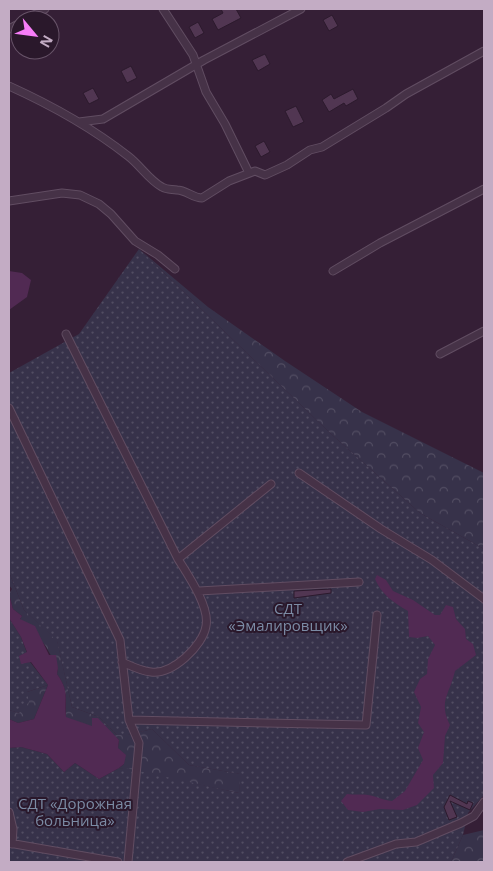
<svg xmlns="http://www.w3.org/2000/svg" width="493" height="871" viewBox="0 0 493 871" font-family="'Open Sans',sans-serif">
<style>
.forest{fill:url(#forest-crowns)}
.park{fill:url(#park-dots)}
.water{fill:#512a53}
.building{fill:#513652;stroke:#2c1a2d}
.lines{fill:none;stroke-linecap:round;stroke-linejoin:round}
.minor-casing{stroke:#614d62;stroke-width:9}
.minor{stroke:#463247;stroke-width:7}
.labels{text-anchor:middle;dominant-baseline:central;stroke-width:4;stroke-linejoin:round;paint-order:stroke}
.park-label{font-size:15px;fill:#7b8ba4;stroke:#2a182b}
</style>
<defs>
<pattern id="forest-crowns" width="20" height="18" patternUnits="userSpaceOnUse" patternTransform="scale(1.25)"><rect width="20" height="18" fill="#37324a"/><path d="M2 6a3 3 0 1 1 6 0M12 15a3 3 0 1 1 6 0" fill="none" stroke="#524d62"/></pattern>
<pattern id="park-dots" width="8" height="8" patternUnits="userSpaceOnUse" patternTransform="scale(1.25)"><rect width="8" height="8" fill="#37324a"/><path d="M2 2h.1M6 6h.1" fill="none" stroke="#524d62" stroke-width="1.8" stroke-linecap="round"/></pattern>
</defs>
<rect width="100%" height="100%" fill="#351f36"/>
<!-- forest -->
<path class="forest" d="M139,249l69,58 77,54 77,51 122,61v76l-64,-36 -90,-80z
M9,572l15,38 33,30 15,67 27,10 18,18h11l24,-6 37,36 52,9 -2,19 -120,-25 5,-4 -6,-16 1,-8 -8,-7 -45,-15c-1,-19 3,-27 -9,-44l1,-6 -13,-23 -25,-26 2,-3 -9,-7 -4,-15 3,-5 -3,-4z
M48,685l-14,34 -16,4 -9,-4v-9l10,3 8,-21z
M484,830v32h-33l12,-27z"/>
<!-- park -->
<path class="park" d="M139,249l191,184 90,80 64,36v246l-16,18 -5,22 -12,27h-442v-114l12,-1 26,7 17,18 11,-9 24,16 20,-11 11,1 109,24 1,-19 -51,-9 -37,-36 -24,6h-11l-18,-18 -27,-10 -15,-66 -33,-31 -15,-38v-199l70,-39z
M9,618l12,19 6,16 -6,10 9,-1 18,23 -21,7 2,10 -10,11 -10,-3z"/>
<!-- water -->
<path class="water" d="M9,271l13,2 9,7 -4,17 -18,13z
M377,575l9,5 7,11 20,9 22,15h5l6,-10 7,2 3,12 9,10 1,10 7,5 3,11 -21,16c-5,23 -17,30 -5,54l-5,11 -2,27 -10,12 1,13 -17,17 -14,5 -23,-1 -17,3 -15,-2 -7,-9 6,-7c7,1 17,0 21,1 8,1 14,5 24,6l13,-10 18,-31 -5,-12 6,-16 -6,-9 3,-16 -7,-15 6,-13 7,-5 1,-15 7,-14 -7,-9 -11,2 -8,-1 -1,-26c-14,-8 -27,-17 -33,-32z
M9,594l4,15 9,7 -2,3 15,7 14,29h7l2,13 -1,6c13,18 7,24 9,43l26,9v-8h6l21,22 -1,8 8,7 -2,9 -5,4 -20,11 -24,-16 -11,9 -17,-18 -26,-7 -12,1v-29l9,4 16,-4 14,-34 -17,-23 -10,2 -2,-8 8,-4 -6,-15 -12,-19z"/>
<!-- building -->
<path class="building" d="M221,9h15l5,9 -23,12 -6,-11 11,-6z
M332,15l6,11 -9,5 -6,-11z
M198,22l6,11 -9,5 -6,-11z
M265,54l5,10 -12,7 -6,-11z
M131,66l6,12 -10,5 -6,-12z
M93,88l6,11 -10,5 -6,-11z
M353,89l5,10 -12,7 -2,-3 -15,9 -7,-12 9,-6 3,5z
M296,106l8,16 -11,5 -8,-16z
M264,141l6,11 -9,5 -6,-11z
M331,589v4l-37,5v-7z
M450,795l17,9 1,-3 5,2 -3,7 -20,-9 7,16 -8,3 -5,-13z"/>
<g class="lines">
<defs>
<path id="minor" d="M163,9l30,46 13,37 19,32 24,49
M25,20l20,-11
M9,29l11,-6
M9,86c42,19 82,41 119,70 12,9 21,24 34,31 5,3 9,2 15,3 9,0 16,8 25,8l27,-17 26,-10 10,4 22,-10 23,-15 12,-3 64,-39 20,-14 78,-43
M79,122l24,-3 101,-59 97,-51
M9,201l53,-8 18,2 19,9 12,10 24,27 23,14 17,14
M333,271l47,-28 104,-54
M66,334l112,225c10,16 32,48 28,67 -3,20 -34,49 -55,46 -10,-1 -20,-6 -29,-10
M440,354l44,-23
M9,408l111,232 9,80 10,23 -11,119
M299,473l82,56 51,31 52,39
M178,559l93,-75
M199,591l160,-9
M129,720l237,5 11,-110
M9,812l4,17 -1,15
M9,843l109,19
M347,862l49,-18 20,-2 45,-19 13,-7 10,-14"/>
</defs>
<!-- minor casing -->
<use href="#minor" class="minor-casing"/>
<!-- minor -->
<use href="#minor" class="minor"/>
</g>
<g class="labels">
<!-- park labels -->
<g class="park-label">
<text x="288" y="608">СДТ<tspan x="288" dy="17">«Эмалировщик»</tspan></text>
<text x="75" y="803">СДТ «Дорожная<tspan x="75" dy="17">больница»</tspan></text>
</g>
</g>
<!-- border -->
<rect width="493" height="871" fill="none" stroke="#c3acc4" stroke-width="20"/>
<!-- north arrow -->
<g transform="translate(35 35) rotate(119)"><circle r="24" fill="#2a182b" stroke="#675368"/>
<path d="M0-4L9 19L0 12L-9 19Z" fill="#f77df8"/>
<text y="-8" font-size="14" font-weight="bold" text-anchor="middle" fill="#c3acc4">N</text>
</g>
</svg>
